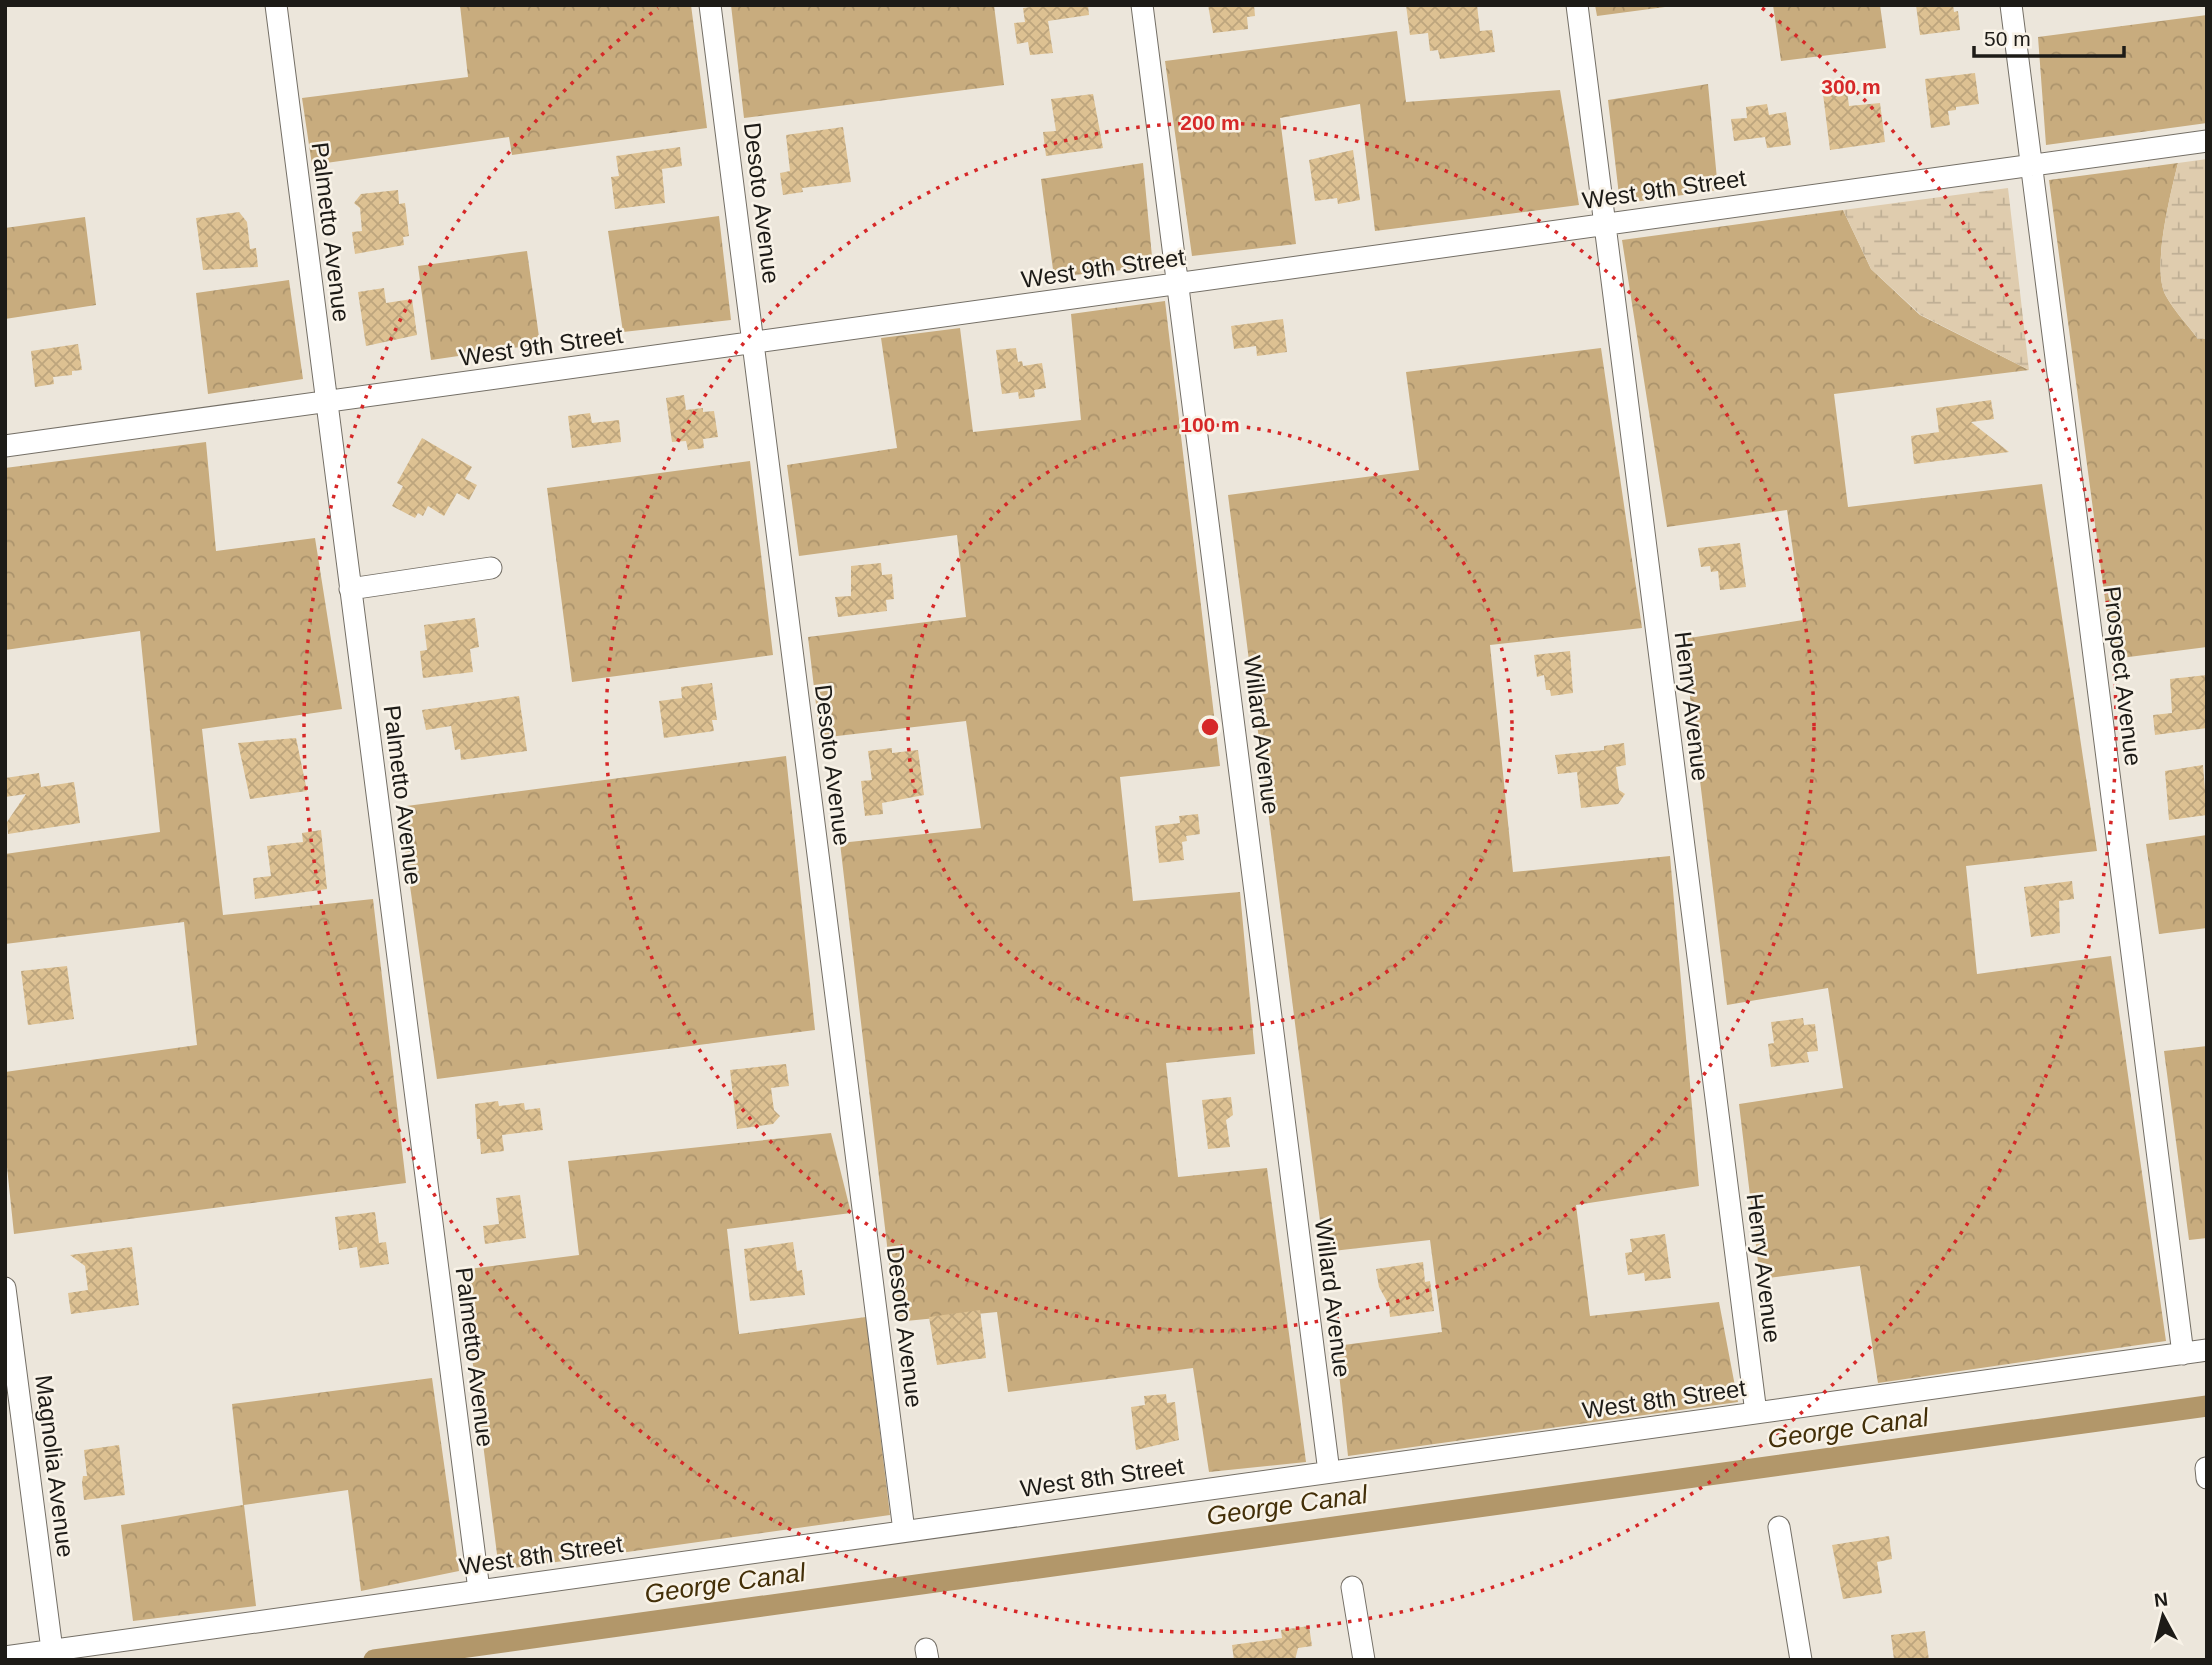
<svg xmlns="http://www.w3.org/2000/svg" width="2212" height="1665" viewBox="0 0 2212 1665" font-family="Helvetica,sans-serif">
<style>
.forest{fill:url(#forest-crowns)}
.wetland{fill:url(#wetland-marsh)}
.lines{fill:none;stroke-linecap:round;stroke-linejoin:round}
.canal{stroke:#b2976a;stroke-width:21}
.building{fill:url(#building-cross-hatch)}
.minor-casing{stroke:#746f66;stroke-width:23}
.minor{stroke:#fff;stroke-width:21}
.ring{fill:none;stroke:#d62828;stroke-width:3.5;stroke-dasharray:3.5 7}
.labels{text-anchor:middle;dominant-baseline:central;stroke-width:5;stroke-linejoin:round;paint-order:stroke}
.street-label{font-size:24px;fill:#1d1b17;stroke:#f9f3e8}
.water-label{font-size:26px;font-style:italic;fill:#432f08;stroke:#f9f3e8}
.centre{fill:#d62828;stroke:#f9f3e8;stroke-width:3.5}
.ring-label{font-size:21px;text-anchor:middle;font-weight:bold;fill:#d62828;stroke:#f9f3e8;stroke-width:5;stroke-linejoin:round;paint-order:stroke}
</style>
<defs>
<pattern id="forest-crowns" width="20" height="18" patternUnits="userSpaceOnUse" patternTransform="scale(1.75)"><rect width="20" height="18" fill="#c8ac7e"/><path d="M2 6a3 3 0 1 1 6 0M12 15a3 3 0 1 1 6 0" fill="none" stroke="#ab936c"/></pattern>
<pattern id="wetland-marsh" width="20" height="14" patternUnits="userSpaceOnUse" patternTransform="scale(1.75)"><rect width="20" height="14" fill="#dfccae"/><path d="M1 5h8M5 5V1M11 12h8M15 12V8" fill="none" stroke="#bfaf95"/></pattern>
<pattern id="building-cross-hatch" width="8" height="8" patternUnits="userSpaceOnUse" patternTransform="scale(1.75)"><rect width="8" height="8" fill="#ddc192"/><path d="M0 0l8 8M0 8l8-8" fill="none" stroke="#bda57d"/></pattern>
</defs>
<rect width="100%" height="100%" fill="#ece6db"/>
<!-- forest -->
<path class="forest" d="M460,5h231l16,123 -195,27 -3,-18 -197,28 -10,-67 166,-21z
M731,5h263l10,80 -260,33z
M1595,5h85l-83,11z
M1773,5h107l6,43 -105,13z
M2207,15v108l-161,22 -8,-108z
M1397,31l9,71 154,-12 19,115 -204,26 -15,-127 -80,14 16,126 -104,12 -27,-195z
M1708,84l10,106 -98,14 -12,-104z
M1143,163l10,104 -99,10 -13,-98z
M2178,163c-7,29 -27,107 -12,133 8,15 22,29 32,43h9v308l-94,12 -64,-479z
M1843,210l28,59 49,46 109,55 -195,24 14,113 194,-23 55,367 -131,15 11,108 134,-18 55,385 -288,42 -18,-117 -100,13 -21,-175 104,-16 -15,-100 -101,17 -44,-366 120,-19 -16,-110 -120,17 -45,-287z
M719,216l12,104 -108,12 -15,-101z
M85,217l11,88 -91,14v-91z
M527,251l13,93 -109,16 -13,-94z
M289,280l14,99 -95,15 -12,-101z
M1165,301l55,465 -100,11 13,124 107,-9 15,162 -89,9 12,114 89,-9 39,294 -97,10 -16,-104 -185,24 -11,-80 -101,10 -56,-479 141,-15 -15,-107 -146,17 -12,-101 158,-20 -9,-82 -158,21 -12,-91 110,-17 -16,-110 79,-10 13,104 108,-12 -10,-106z
M1601,348l41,280 -152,17 23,227 157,-16 29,330 -123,19 14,111 129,-14 19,100 -390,54 -12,-110 106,-14 -12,-92 -106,12 -96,-757 191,-25 -13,-98z
M206,442l10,109 99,-13 27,171 -140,20 21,186 150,-16 33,284 -392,51 -9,-86v-76l192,-27 -13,-123 -179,22v-90l155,-22 -20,-201 -135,19v-182z
M750,461l23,194 -201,27 -25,-194z
M786,756l29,274 -378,49 -38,-272z
M2207,835v93l-48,6 -13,-90z
M2207,1046v192l-18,2 -25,-189z
M831,1133l20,80 -124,16 12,105 127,-17 24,198 -391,55 -38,-300 118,-15 -11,-94z
M432,1378l27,193 -98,20 -13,-101 -104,15 12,101 -123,15 -12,-96 122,-20 -11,-101z"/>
<!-- wetland -->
<path class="wetland" d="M2207,159v180h-9c-10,-14 -24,-28 -32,-43 -15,-26 5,-105 12,-133z
M2008,188l21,182 -108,-55 -50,-46 -28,-59z"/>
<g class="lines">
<!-- canal -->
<path class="canal" d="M374,1660l1833,-254"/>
</g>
<!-- building -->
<path class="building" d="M1045,5h43l1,10 -41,6 5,32 -23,2 -2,-13 -11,2 -3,-21 11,-1 -2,-14z
M1208,5h46l1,11 -8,1 1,12 -35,4z
M1406,5h71l3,26 12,-1 3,22 -55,7 -2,-9 -8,1 -2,-18 -18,2z
M1916,5h37l1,7 4,-1 2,19 -40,5z
M1975,73l4,31 -23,3v3l-8,1 2,14 -19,3 -6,-49z
M1847,91l2,15 31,-3 5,39 -55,8 -7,-56z
M1093,94l10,54 -57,8 -3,-24 13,-1 -5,-32z
M1767,104l2,11 17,-3 5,33 -24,3 -2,-11 -31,4 -3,-22 16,-1 -1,-11z
M843,127l8,55 -49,6 1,4 -20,3 -3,-22 10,-2 -4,-36z
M680,147l2,19 -20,3 3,34 -50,6 -4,-32 8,-1 -3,-20z
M1353,150l7,50 -22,4 -1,-6 -22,3 -6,-41z
M398,190l1,14 6,-1 4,33 -6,1 1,8 -49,9 -3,-22 10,-1 -2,-23 -6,-5 7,-9z
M239,212l8,10 3,27 6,-1 2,19 -55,3 -7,-52z
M384,288l2,15 26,-4 5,36 -51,11 -8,-54z
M1283,319l4,33 -30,4 -1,-10 -22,3 -3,-23z
M78,344l4,26 -10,1v4l-19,2 1,7 -19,3 -4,-36z
M1016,348l2,14 4,-1 1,5 19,-3 4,25 -12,2 1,7 -16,2 -1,-7 -16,2 -6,-44z
M684,395l2,15 17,-2v4l11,-1 4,26 -15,2 1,9 -16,2 -2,-9 -14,1 -6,-44z
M1991,400l3,19 -23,3 38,30 -95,12 -3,-28 28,-4 -3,-24z
M590,413l2,10 27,-3 2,22 -49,6 -4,-32z
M422,438l50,29 -7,12 12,6 -8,15 -12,-7 -13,23 -16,-10 -5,10 -5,-3 -3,5 -23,-12 11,-20 -6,-3z
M1740,543l6,44 -26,3 -2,-19 -7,1 -1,-6 -9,1 -3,-19z
M881,563l1,12 10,-1 2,25 -8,1 1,11 -49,6 -3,-20 16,-1v-30z
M475,618l4,29 -9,2 3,23 -50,6 -3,-27 7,-1 -3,-25z
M1570,651l3,42 -22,3 -1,-6h-4l-2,-15 -7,2 -3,-22z
M2207,675v53l-52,7 -2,-20 19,-2 -2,-34z
M712,683l5,37h-5l2,11 -50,7 -5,-37 23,-3 -1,-11z
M519,696l8,55 -66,9 -1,-11 -5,1 -4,-24 -25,4 -4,-20z
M296,738l11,53 -57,8 -12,-56z
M1624,743l2,22 -10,2 3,23 6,4 -7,10 -37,4 -4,-36 -19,2 -3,-19 49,-5v-4z
M892,748v5l26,-3 6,45 -42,8 1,11 -18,2 -4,-35 11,-1 -4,-29z
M2203,765l4,50 -38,5 -4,-49z
M39,773l2,14 33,-5 6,41 -72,11 -1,-12 19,-28 -21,3v-19z
M1198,814l2,20 -14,2 1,5 -5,1 2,18 -25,3 -4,-37 25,-3 -1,-7z
M321,830l6,59 -72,10 -2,-21 18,-2 -4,-30 36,-4 -1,-9z
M2072,881l2,18 -15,2 1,32 -29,4 -7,-50z
M67,966l7,53 -46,6 -7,-54z
M1803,1018l1,7 11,-1 3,27 -11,1 2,10 -38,5 -3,-23 6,-1 -3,-21z
M786,1064l3,22 -18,2 3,22 6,6 -7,8 -36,5 -7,-59z
M1231,1097l2,18 -7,5 4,27 -22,2 -6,-49z
M498,1101l1,5 25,-3 1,7 15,-2 3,22 -41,5 2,16 -23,3 -1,-15h-3l-2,-35z
M520,1195l6,43 -41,6 -2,-18 16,-2 -3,-26z
M375,1212l4,31 7,-1 3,22 -29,4 -3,-21 -18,3 -4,-33z
M1665,1234l6,44 -26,3 -1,-8 -16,2 -3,-22 7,-1 -2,-13z
M793,1242l4,29 5,-1 3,25 -55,6 -6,-52z
M132,1247l7,58 -68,9 -3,-21 20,-3 -3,-24 -15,-11z
M1423,1262l2,20 5,-1 4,30 -44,6 -1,-12 -10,-18 -3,-18z
M980,1310l6,48 -49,7 -8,-48z
M1166,1394l1,9 8,-1 4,38 -43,10 -5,-43 14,-2 -1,-9z
M119,1445l6,50 -41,5 -2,-18 1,-6h4l-3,-26z
M1889,1536l3,23 -15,3 5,31 -39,6 -11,-54z
M1309,1626l3,20 -14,2 -3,12h-61l-2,-15 50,-7 -1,-8z
M1925,1631l4,29h-35l-3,-25z"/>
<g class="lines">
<defs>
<path id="minor" d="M276,5l203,1585
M710,5l194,1526
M1142,5l187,1467
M1577,5l179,1408
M2011,5l172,1349
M5,446l2202,-305
M350,589l141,-21
M5,1288l47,362
M2206,1468l1,10
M1779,1527l22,133
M1352,1587l12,73
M926,1649l2,11
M5,1657l2202,-307"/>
</defs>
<!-- minor casing -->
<use href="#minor" class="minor-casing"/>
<!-- minor -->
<use href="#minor" class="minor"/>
</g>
<!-- distance rings -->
<g class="ring">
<circle cx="1210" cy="727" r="302"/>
<circle cx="1210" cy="727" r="604"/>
<path d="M1762 8A906 906 0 1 1 658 8"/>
</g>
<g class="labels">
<!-- street labels -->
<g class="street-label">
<text transform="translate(1664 189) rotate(-8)">West 9th Street</text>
<text transform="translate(762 203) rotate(83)">Desoto Avenue</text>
<text transform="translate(331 232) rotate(83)">Palmetto Avenue</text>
<text transform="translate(1103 268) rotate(-8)">West 9th Street</text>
<text transform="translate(541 346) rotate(-8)">West 9th Street</text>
<text transform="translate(2123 676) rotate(83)">Prospect Avenue</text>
<text transform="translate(1692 706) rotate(83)">Henry Avenue</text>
<text transform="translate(1262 735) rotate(83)">Willard Avenue</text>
<text transform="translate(833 765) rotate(83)">Desoto Avenue</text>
<text transform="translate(403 795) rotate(83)">Palmetto Avenue</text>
<text transform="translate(1764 1268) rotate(83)">Henry Avenue</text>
<text transform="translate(1333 1298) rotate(83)">Willard Avenue</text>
<text transform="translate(905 1327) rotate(83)">Desoto Avenue</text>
<text transform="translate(475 1357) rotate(83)">Palmetto Avenue</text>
<text transform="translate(1664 1399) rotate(-8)">West 8th Street</text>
<text transform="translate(55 1466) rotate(83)">Magnolia Avenue</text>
<text transform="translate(1102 1477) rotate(-8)">West 8th Street</text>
<text transform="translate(541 1555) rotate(-8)">West 8th Street</text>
</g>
<!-- water labels -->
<g class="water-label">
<text transform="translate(1848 1428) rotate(-8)">George Canal</text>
<text transform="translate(1287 1505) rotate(-8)">George Canal</text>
<text transform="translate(725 1583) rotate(-8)">George Canal</text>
</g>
</g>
<circle cx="1210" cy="727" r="10" class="centre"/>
<g class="ring-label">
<text x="1851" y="94">300 m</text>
<text x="1210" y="130">200 m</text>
<text x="1210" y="432">100 m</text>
</g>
<!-- border -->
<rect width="2212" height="1665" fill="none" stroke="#1d1b17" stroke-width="14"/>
<!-- north arrow -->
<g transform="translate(2163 1616) rotate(353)" stroke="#f9f3e8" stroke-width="5" paint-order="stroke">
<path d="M0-5L12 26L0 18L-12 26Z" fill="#1d1b17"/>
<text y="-10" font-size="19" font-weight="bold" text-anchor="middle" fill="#1d1b17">N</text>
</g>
<!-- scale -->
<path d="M1974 46v10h150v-10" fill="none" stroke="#1d1b17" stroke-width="3.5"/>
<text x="1984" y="46" font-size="21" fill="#1d1b17" stroke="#f9f3e8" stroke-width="5" paint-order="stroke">50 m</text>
</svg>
